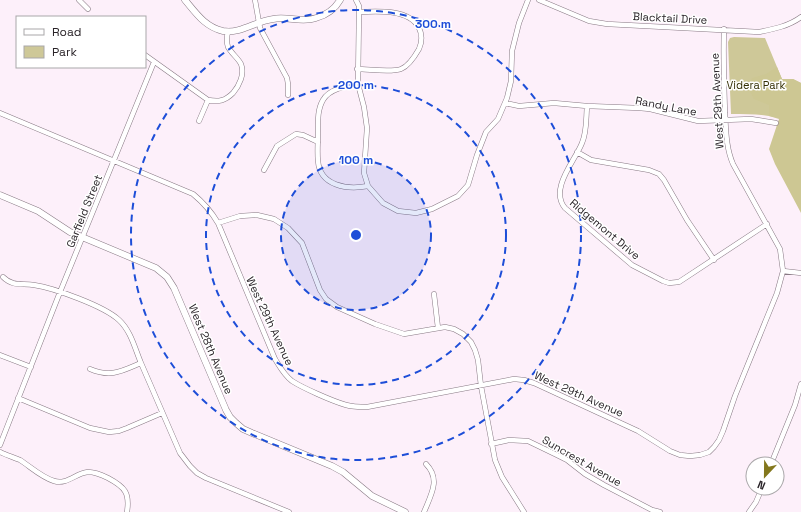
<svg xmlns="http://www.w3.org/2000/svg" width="801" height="512" viewBox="0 0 801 512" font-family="'Space Grotesk',sans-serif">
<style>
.green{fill:#cec898}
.forest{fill:#cdc793}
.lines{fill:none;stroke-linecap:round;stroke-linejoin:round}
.minor-casing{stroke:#887984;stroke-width:5.5}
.tertiary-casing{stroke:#887984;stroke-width:7}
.minor{stroke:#fff;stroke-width:4.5}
.tertiary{stroke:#fff;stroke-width:6}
.ring{fill:none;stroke:#1d4ed8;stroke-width:2;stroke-dasharray:7 5}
.labels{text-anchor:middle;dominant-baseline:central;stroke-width:3;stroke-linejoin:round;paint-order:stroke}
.street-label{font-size:11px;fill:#292328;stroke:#fff}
.park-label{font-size:11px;fill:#342f04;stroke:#fff}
.centre{fill:#1d4ed8;stroke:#fff;stroke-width:2}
.ring-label{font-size:12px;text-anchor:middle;font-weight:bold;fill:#1d4ed8;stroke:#fff;stroke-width:3;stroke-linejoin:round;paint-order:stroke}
</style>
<rect width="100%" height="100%" fill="#fdf0fa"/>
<!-- green -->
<path class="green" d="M734,37l31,1 17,41h11l8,4 -22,35c-16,-4 -31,-4 -48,-4l-3,-72 2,-4z"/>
<!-- forest -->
<path class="forest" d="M777,67l5,12h11l8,4v130l-26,-49 -6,-15 10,-30 -10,-3v-11l-15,-6 -5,-9 3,-12 14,-4z"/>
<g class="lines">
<defs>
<path id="minor" d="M79,0l9,9
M255,0l5,28 27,50 1,6v11
M356,0l3,6v6l-1,72 6,23 3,21 -3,45 4,13 15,17 15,8 18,2 16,-4 26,-13 10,-11 9,-30 9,-23 12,-13 9,-21 4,-17 1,-30 7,-28 9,-23
M539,0l50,21 18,3 152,8c15,-3 30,-6 42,-15
M145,55l63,45c11,2 17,1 25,-7 6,-7 12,-19 8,-29 -3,-6 -10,-11 -13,-17 -2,-5 -1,-11 0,-16
M357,69c12,0 33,4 44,0 8,-3 14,-13 18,-20 3,-7 3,-15 0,-21 -9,-19 -42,-17 -60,-16
M358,84c-12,2 -29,5 -35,16 -6,10 -5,23 -5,33 0,9 -1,19 0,28 2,25 29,29 50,25
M505,103l14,3 35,-3 33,3 52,2 11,1 48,12 53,-2 25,4
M587,106c-1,12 0,26 -5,37 -7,18 -33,46 -17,65l67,57 31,16 6,2 10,-1 88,-58
M0,113l193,81c11,9 18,17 25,29l57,136c5,8 9,16 17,22 11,7 40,20 54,24 7,2 14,2 21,2l147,-28 10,1 10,3 104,48 32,20 10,4 10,1 10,-1 9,-3 5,-5 5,-7 4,-9 12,-35 42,-103 6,-22 -3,-22 -47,-85c-7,-16 -7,-34 -8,-51 -1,-28 -2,-56 -1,-84
M199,121l9,-21
M577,152l14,8 58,10 10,4 5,6 23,40 27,40
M264,170l13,-24 19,-12 7,1 15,7
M218,223l22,-7 17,-1 17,4 14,9 14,15 18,47 6,9 11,8 38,17 29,10 41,-7 9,2 9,5 8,8 4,8 3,10 3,26 14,74 7,17 22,35
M783,271l18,2
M3,277c10,10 19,6 31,8 20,3 70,21 85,35 12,11 16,29 22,43
M434,294l4,34
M0,355l31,12
M90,369c21,9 32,2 51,-6l39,90 10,13 7,7 9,5 83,34
M18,398l72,30 19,4 10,-1 8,-3 35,-15
M491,444l18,-4 19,1 29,14 10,5 18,14 19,11 48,25 8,2
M0,445l60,-153 94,-230
M0,452c6,3 13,5 20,8 11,7 21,17 34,21 13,4 22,-8 34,-9 8,0 14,3 20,6 17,9 22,15 19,34
M771,464l24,-59 6,-21
M424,512c7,-17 17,-33 2,-48
M749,512l7,-10 6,-14"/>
<path id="tertiary" d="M185,0c11,13 20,27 38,31 18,3 33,-10 50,-12 14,-3 29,4 43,-1 10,-3 19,-9 24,-18
M0,195l38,16 32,21 86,36 11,9 7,11 52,122 4,7 6,6 7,6 9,4 80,33 11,6 29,24 33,16"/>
</defs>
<!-- minor casing -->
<use href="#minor" class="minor-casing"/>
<!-- tertiary casing -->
<use href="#tertiary" class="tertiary-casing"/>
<!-- minor -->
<use href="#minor" class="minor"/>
<!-- tertiary -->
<use href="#tertiary" class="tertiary"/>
</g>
<!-- distance rings -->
<circle cx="356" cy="235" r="75" fill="#1d4ed8" fill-opacity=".12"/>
<g class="ring">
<circle cx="356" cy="235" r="75"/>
<circle cx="356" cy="235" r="150"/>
<circle cx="356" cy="235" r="225"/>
</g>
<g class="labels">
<!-- street labels -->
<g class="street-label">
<text transform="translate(670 18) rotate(3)">Blacktail Drive</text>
<text transform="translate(717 101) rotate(-93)">West 29th Avenue</text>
<text transform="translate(666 106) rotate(11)">Randy Lane</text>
<text transform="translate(84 211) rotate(-68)">Garfield Street</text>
<text transform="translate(605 229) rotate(40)">Ridgemont Drive</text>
<text transform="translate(270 321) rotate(65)">West 29th Avenue</text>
<text transform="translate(211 349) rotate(67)">West 28th Avenue</text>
<text transform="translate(579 394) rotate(24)">West 29th Avenue</text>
<text transform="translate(582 461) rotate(30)">Suncrest Avenue</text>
</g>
<!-- park labels -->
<g class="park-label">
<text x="756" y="85">Videra Park</text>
</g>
</g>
<circle cx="356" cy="235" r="6" class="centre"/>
<g class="ring-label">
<text x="433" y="28">300 m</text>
<text x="356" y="89">200 m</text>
<text x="356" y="164">100 m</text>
</g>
<!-- legend -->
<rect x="16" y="16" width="130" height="52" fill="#ffffff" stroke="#a9a7a9"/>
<rect x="24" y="29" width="20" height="6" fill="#ffffff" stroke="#a9a7a9"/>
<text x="52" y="36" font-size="12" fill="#292328">Road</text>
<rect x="24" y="46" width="20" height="12" fill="#cec898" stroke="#a9a7a9"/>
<text x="52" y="56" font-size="12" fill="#292328">Park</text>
<!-- north arrow -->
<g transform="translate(765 476) rotate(202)"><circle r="19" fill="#ffffff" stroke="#a9a7a9"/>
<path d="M0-3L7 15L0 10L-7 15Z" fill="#83771c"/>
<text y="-6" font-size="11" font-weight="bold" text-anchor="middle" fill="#292328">N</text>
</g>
</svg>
